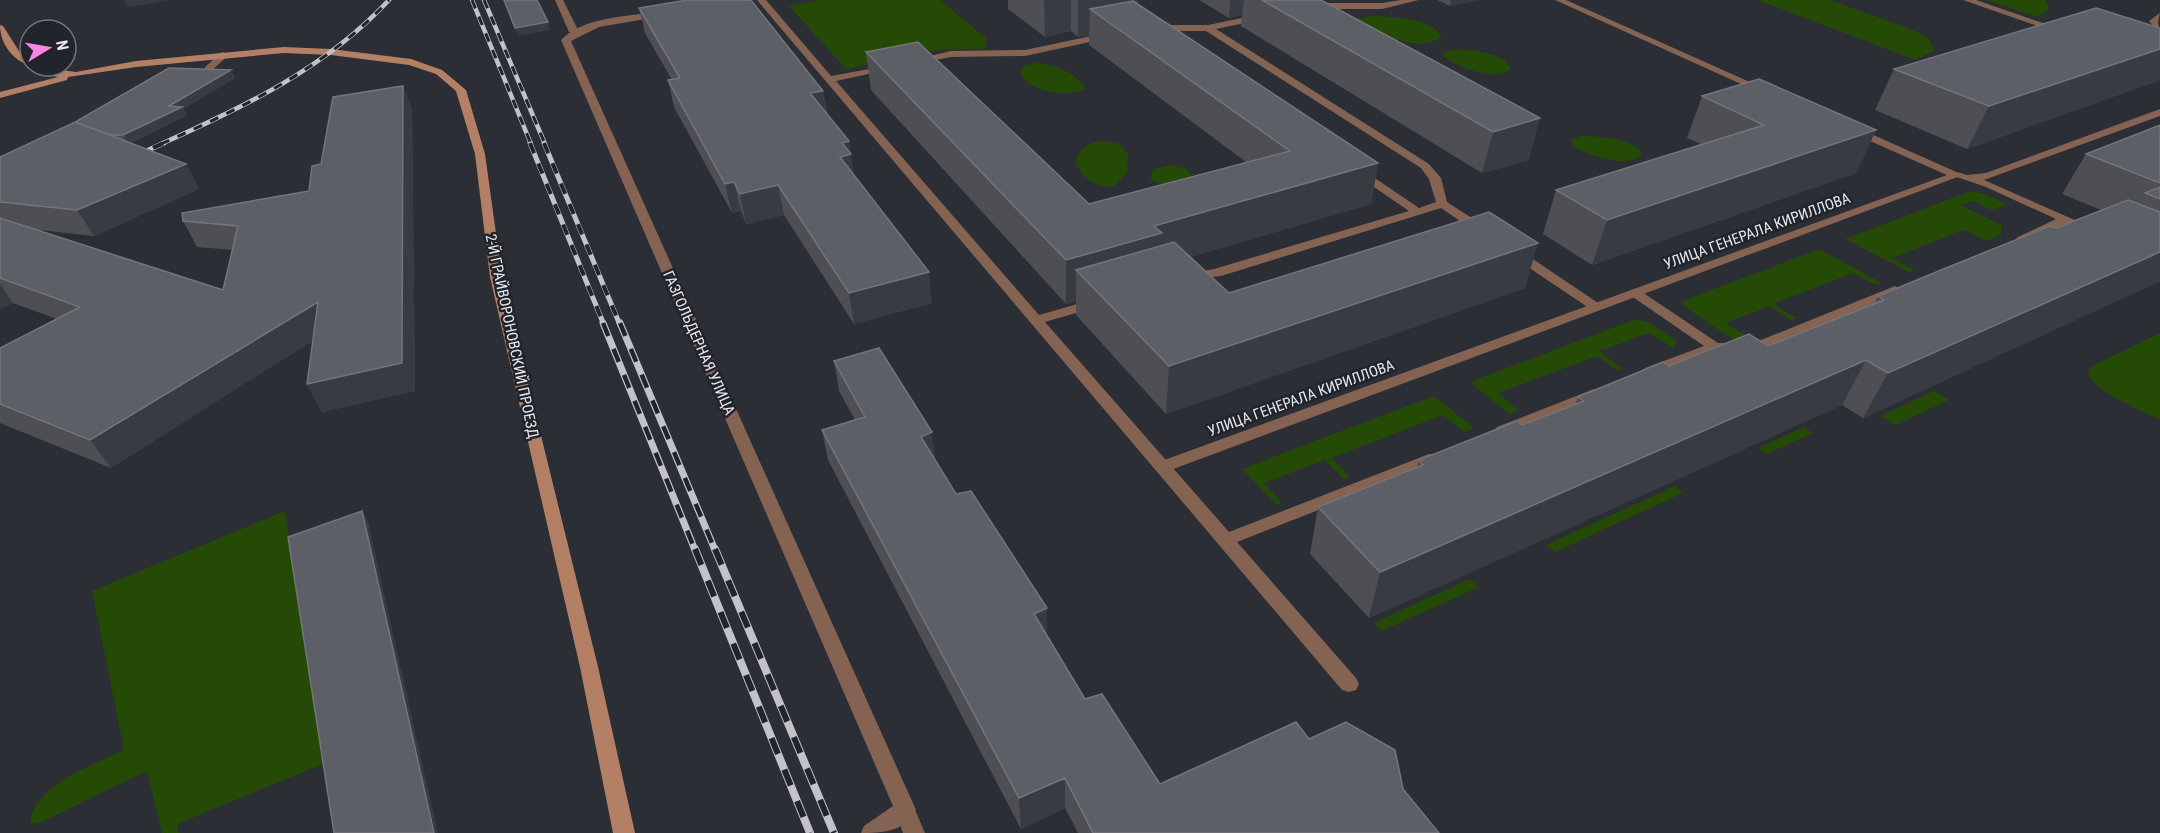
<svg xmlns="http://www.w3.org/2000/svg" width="2160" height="833" viewBox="0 0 2160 833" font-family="'Roboto Condensed',sans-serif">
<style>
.green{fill:#254a05}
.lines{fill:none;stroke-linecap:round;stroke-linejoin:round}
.service{fill:#846352;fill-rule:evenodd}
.minor{fill:#846352;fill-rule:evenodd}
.tertiary{fill:#846352;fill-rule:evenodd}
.secondary{fill:#b48065;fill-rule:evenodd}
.rail-far3-casing{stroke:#c2c3c8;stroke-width:4.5}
.rail-far2-casing{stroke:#c2c3c8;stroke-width:5}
.rail-far1-casing{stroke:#c2c3c8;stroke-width:7}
.rail-casing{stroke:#c2c3c8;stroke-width:8}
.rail-far3{stroke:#22242b;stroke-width:3;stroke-dasharray:9;stroke-linecap:butt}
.rail-far2{stroke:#22242b;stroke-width:4;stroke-dasharray:11;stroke-linecap:butt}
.rail-far1{stroke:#22242b;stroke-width:4.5;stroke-dasharray:14;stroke-linecap:butt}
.rail{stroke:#22242b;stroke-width:6;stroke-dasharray:17;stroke-linecap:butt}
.wall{fill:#4d4f55}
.shaded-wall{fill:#393b42}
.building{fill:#5d5f66;stroke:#73757b;stroke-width:1.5}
.labels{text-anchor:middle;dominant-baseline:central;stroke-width:5;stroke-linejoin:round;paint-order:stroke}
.street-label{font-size:15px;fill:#e8e9ee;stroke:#22242b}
</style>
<rect width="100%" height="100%" fill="#2c2e35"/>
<!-- green -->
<path class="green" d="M821,0h119l47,39 -2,10h-43l-96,20 -57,-63z
M1758,0h72l86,31 13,8 5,12 -19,9z
M1986,0h60l3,9 -11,8z
M1372,16c20,1 58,1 70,20 -23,20 -66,-5 -87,-17z
M1452,50c16,-1 52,2 59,19 -15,13 -53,-2 -67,-12l-1,-4z
M1037,63c16,1 42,10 48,26 -14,10 -64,2 -65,-19l5,-5z
M1582,136c17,1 51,1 60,18 -13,16 -55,1 -69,-8l-2,-6z
M1101,141l18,2 9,11 -1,18 -12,14c-17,3 -32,-7 -39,-22 0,-14 12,-21 25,-23z
M1169,165l18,4 6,9 -26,8 -16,-6 1,-10z
M1971,191l10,2 26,11 -15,6 -20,-9 -12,4 42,20 -1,10 -14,6 -23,-11 -72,28 23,12 -6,2 -64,-33z
M1819,249l63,34 -6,2 -23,-12 -80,31 23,14 -5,2 -22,-14 -43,17 22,14 -16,2 -51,-35 2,-3z
M1636,319l14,4 27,18 -4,7 -24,-15 -50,18 24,18 -5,2 -21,-15 -99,37 20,17 -9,4 -39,-32z
M2160,333v87c-19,-10 -65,-27 -72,-47l4,-7z
M1934,391l15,9 -54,25 -15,-9z
M1434,396l40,32 -10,4 -21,-17 -112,43 19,19 -6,2 -19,-19 -61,23 18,20 -5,2 -35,-36z
M1804,427l9,6 -46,21 -9,-6z
M1675,486l8,7 -128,59 -9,-7z
M285,511l40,252 -148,61 2,9h-17l-15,-62 -103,50 -9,3 -5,-2c6,-39 64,-57 94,-72l-32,-159z
M1470,579l9,8 -97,44 -8,-8z"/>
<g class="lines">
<!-- service -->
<path class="service" d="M757,0h9l65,76 60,-11v4l-55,12 203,234 56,-16 5,1 2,3 -2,3 -55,16 184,210 200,-78h12l2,4 -2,4 -204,80 119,136 3,6 -3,6 -7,2 -7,-2z
M1401,0h18l-37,9h-72l-4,-3 4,-3h72z
M1963,0h13l87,30 -8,2z
M2160,13l-2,9 2,11 -11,-12z
M1261,14l4,3 -1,2 -48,10 213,135 12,14 6,24 37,24v6h-8l-35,-24 -220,68 -36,4 -1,-3 1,-3 29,-5 195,-58 -54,-37v-4h8l56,38 17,-6 -7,-23 -8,-11 -215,-137h-55l-5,-3 5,-3h57z
M1110,32l5,3 -2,2 -88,19 -74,1 -37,7 -5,-3 42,-10 74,-1z
M222,52l8,2 -19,17h-6v-4z
M2160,109v7l-176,64 93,41 -51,20 -4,1 -6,-4 40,-19 -70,-32 -35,-12 6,-3 10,3 19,-2z
M1517,250l4,1 83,56 -7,4 -5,-1 -79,-53v-6z
M1895,286l7,4 -2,3 -142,58h-41l-67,24 -5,-1 -2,-3 2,-3 59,-22 -77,-53 7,-4 5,1 79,53 33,1z
M1594,389l7,5 -2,3 -92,38 -5,1 -8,-5 3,-4z"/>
<!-- minor -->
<path class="minor" d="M555,0h8l16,32 -2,2 -8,-2z
M1555,0h11l204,91 -9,2z
M1852,129h8l103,46 -795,296 -6,1 -8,-5 2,-4 791,-288 -95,-42z
M905,801l7,2 13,30h-22l-9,-23 4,-7z"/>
<!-- tertiary -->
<path class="tertiary" d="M660,11l4,3 -1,2 -64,11 -28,14 345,769c-11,22 -34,23 -55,23l3,-7 29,-20 -332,-766c23,-24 68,-23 99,-29z"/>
<!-- secondary -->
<path class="secondary" d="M0,25l3,1 16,25 11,8v7c-17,-6 -30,-22 -30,-41z
M284,47l47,2 80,10 31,11 24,20 19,64 17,123 96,390 37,166h-22l-33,-166 -90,-390 -15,-123 -19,-63 -20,-17 -27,-9 -78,-10 -47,-2 -148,14 -68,10 -1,3 -67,18v-6l58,-15 -12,-2 -15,-9 45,6 60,-11z"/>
<defs>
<path id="rail-far3" d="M472,0l59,144
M484,0l61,144
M161,144c83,-37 165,-76 228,-144"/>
<path id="rail-far2" d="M530,143l74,182
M544,143l76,182
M133,157l31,-14"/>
<path id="rail-far1" d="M603,323l92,227
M620,323l95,227"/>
<path id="rail" d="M695,549l115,284
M715,549l119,284"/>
</defs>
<!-- rail-far3 casing -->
<use href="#rail-far3" class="rail-far3-casing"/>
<!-- rail-far2 casing -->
<use href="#rail-far2" class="rail-far2-casing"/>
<!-- rail-far1 casing -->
<use href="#rail-far1" class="rail-far1-casing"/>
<!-- rail casing -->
<use href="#rail" class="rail-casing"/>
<!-- rail-far3 -->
<use href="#rail-far3" class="rail-far3"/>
<!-- rail-far2 -->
<use href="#rail-far2" class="rail-far2"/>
<!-- rail-far1 -->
<use href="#rail-far1" class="rail-far1"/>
<!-- rail -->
<use href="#rail" class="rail"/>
</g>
<!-- wall -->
<path class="wall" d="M682,0h69l72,91 4,22 22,28 4,34 79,128 -78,21 -70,-109 -38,9 -5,-13 -9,2 -58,-106 -6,-27h4l-27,-47 -6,-25 44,-7z
M1008,0h130l-1,4 241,159 -7,41 -181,53 39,36 296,-5 -359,126 -90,-99v-14l-10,3 -195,-214 -5,-38 223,152 157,-42 -157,-117v-10l-11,2 -7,-6 -26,6 -37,-28z
M1199,0h122l208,160 -47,13 -241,-147 1,-11 -13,3z
M1437,0h42l-29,6z
M2160,28v52l-193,69 -92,-39 19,-41z
M235,78l-52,31 4,6 -56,28 55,21 13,25 -105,47 -55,-6 184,60 10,-40 -36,-3 -14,-26 126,-30 12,-27 91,-55 3,282 -93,21 -15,-28 6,-44 -202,128 -111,-45v-75l57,-29 -44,-16 -13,6v-152z
M1702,96l174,34 -20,43 -264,92 -49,-31 13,-44 145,-46 -14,-6z
M2160,125v156l-297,137 -21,-13 -473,213 -59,-64 8,-47 99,-39 2,-8 103,-35 53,-21 3,-7 91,-31 99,-20 106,-42 4,-8 223,-86 -39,-16 24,-40z
M834,361l101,100 112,176 38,62 75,85 149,-45 94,50 36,44h-361l-13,-25 -44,21 -193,-369 -6,-30 33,-10 -16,-29z"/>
<!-- shaded-wall -->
<path class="shaded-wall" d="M124,0h48l-44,7z
M1044,0h27v31l-26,6z
M1078,0h60l-1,18 -47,-9 -1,26 -11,2z
M1230,0h14l-2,15 -13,3z
M1451,0h28l-29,6z
M548,22l2,8 -32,6 -3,-8z
M2160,49v31l-193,69 22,-43z
M231,70l4,8 -52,31 4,6 -59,29 -5,-9 46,-29z
M403,86l9,23 3,282 -93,21 -15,-28z
M823,91l4,27 -17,-25z
M1540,118l-11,42 -47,13 11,-41z
M1876,130l-20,43 -264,92 15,-45z
M849,141l4,29 2,13 -15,-26 2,-14z
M1378,163l-7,41 -211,62 -84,4v31l-10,3v-44l88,-34z
M186,164l13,25 -105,47 -17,-26z
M734,182l7,29 -9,2 -7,-29z
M778,185l6,30 -38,9 -6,-30z
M1538,243l-13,45 -359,126 3,-48z
M2160,252v29l-297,137 25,-45z
M929,272l3,31 -78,21 -5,-31z
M0,284l13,19 -13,6z
M318,302l14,27 -221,139 -21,-28z
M1866,360l-24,45 -473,213 11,-46z
M932,432l4,31 -15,-26z
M362,511l6,10 70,312h-4z
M1047,608v31l-13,-25z
M1065,778v30l-44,21 -2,-31z"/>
<!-- building -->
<path class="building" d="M504,0h33l11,22 -33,6z
M687,0h64l72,91 -13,2 39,48 -7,2 9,11 -11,3 89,115 -80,21 -71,-108 -38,9 -6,-12 -9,2 -57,-104 12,-2 -41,-70z
M1262,0h59l219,118 -47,14z
M1133,1l245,162 -224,63 8,7 -96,27 -200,-208 52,-10 171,162 201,-53 -200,-142z
M2096,8l64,20v21l-171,57 -95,-37z
M169,68l62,2 -62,36 13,1 -59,28h-12l-36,-13z
M1759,79l117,51 -269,90 -51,-30 208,-65 -62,-29z
M403,86l-1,277 -95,21 11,-82 -228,138 -90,-36v-56l80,-41 -80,-29v-60l223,72 15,-64 -55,-5 -1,-8 127,-22 3,-25 9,-2 12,-67z
M75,122l111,42 -109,46 -77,-8v-45z
M2160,125v58l-74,-29z
M2160,187v12l-15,-6z
M2128,200l32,12v40l-272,121 -22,-13 -486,212 -62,-65 105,-42 -4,-5 98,-39 5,4 62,-24 -6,-4 85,-35 6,4 80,-32 19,12 116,-46 -6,-4 68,-28 104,-42 6,2z
M1489,212l49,31 -369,123 -93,-96 98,-28 55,51z
M879,348l53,84 -11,5 35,57 15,-3 76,117 -13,6 51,85 17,-5 58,90 136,-62 13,17 37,-17 49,28 8,39 36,44h-346l-28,-55 -46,20 -197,-368 43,-13 -31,-56z
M362,511l72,322h-100l-46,-296z"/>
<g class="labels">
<!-- street labels -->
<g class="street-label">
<text transform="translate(1757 231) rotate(-20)">УЛИЦА ГЕНЕРАЛА КИРИЛЛОВА</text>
<text transform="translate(512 336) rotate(78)">2-Й ГРАЙВОРОНОВСКИЙ ПРОЕЗД</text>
<text transform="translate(699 343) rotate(66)">ГАЗГОЛЬДЕРНАЯ УЛИЦА</text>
<text transform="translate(1301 398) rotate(-20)">УЛИЦА ГЕНЕРАЛА КИРИЛЛОВА</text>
</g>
</g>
<!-- north arrow -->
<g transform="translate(48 48) rotate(79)"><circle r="28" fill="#22242b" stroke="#717379" stroke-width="1.5"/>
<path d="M0-4.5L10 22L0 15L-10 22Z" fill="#fa87e6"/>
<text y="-9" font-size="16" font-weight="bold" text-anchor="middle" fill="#e8e9ee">N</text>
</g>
</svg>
